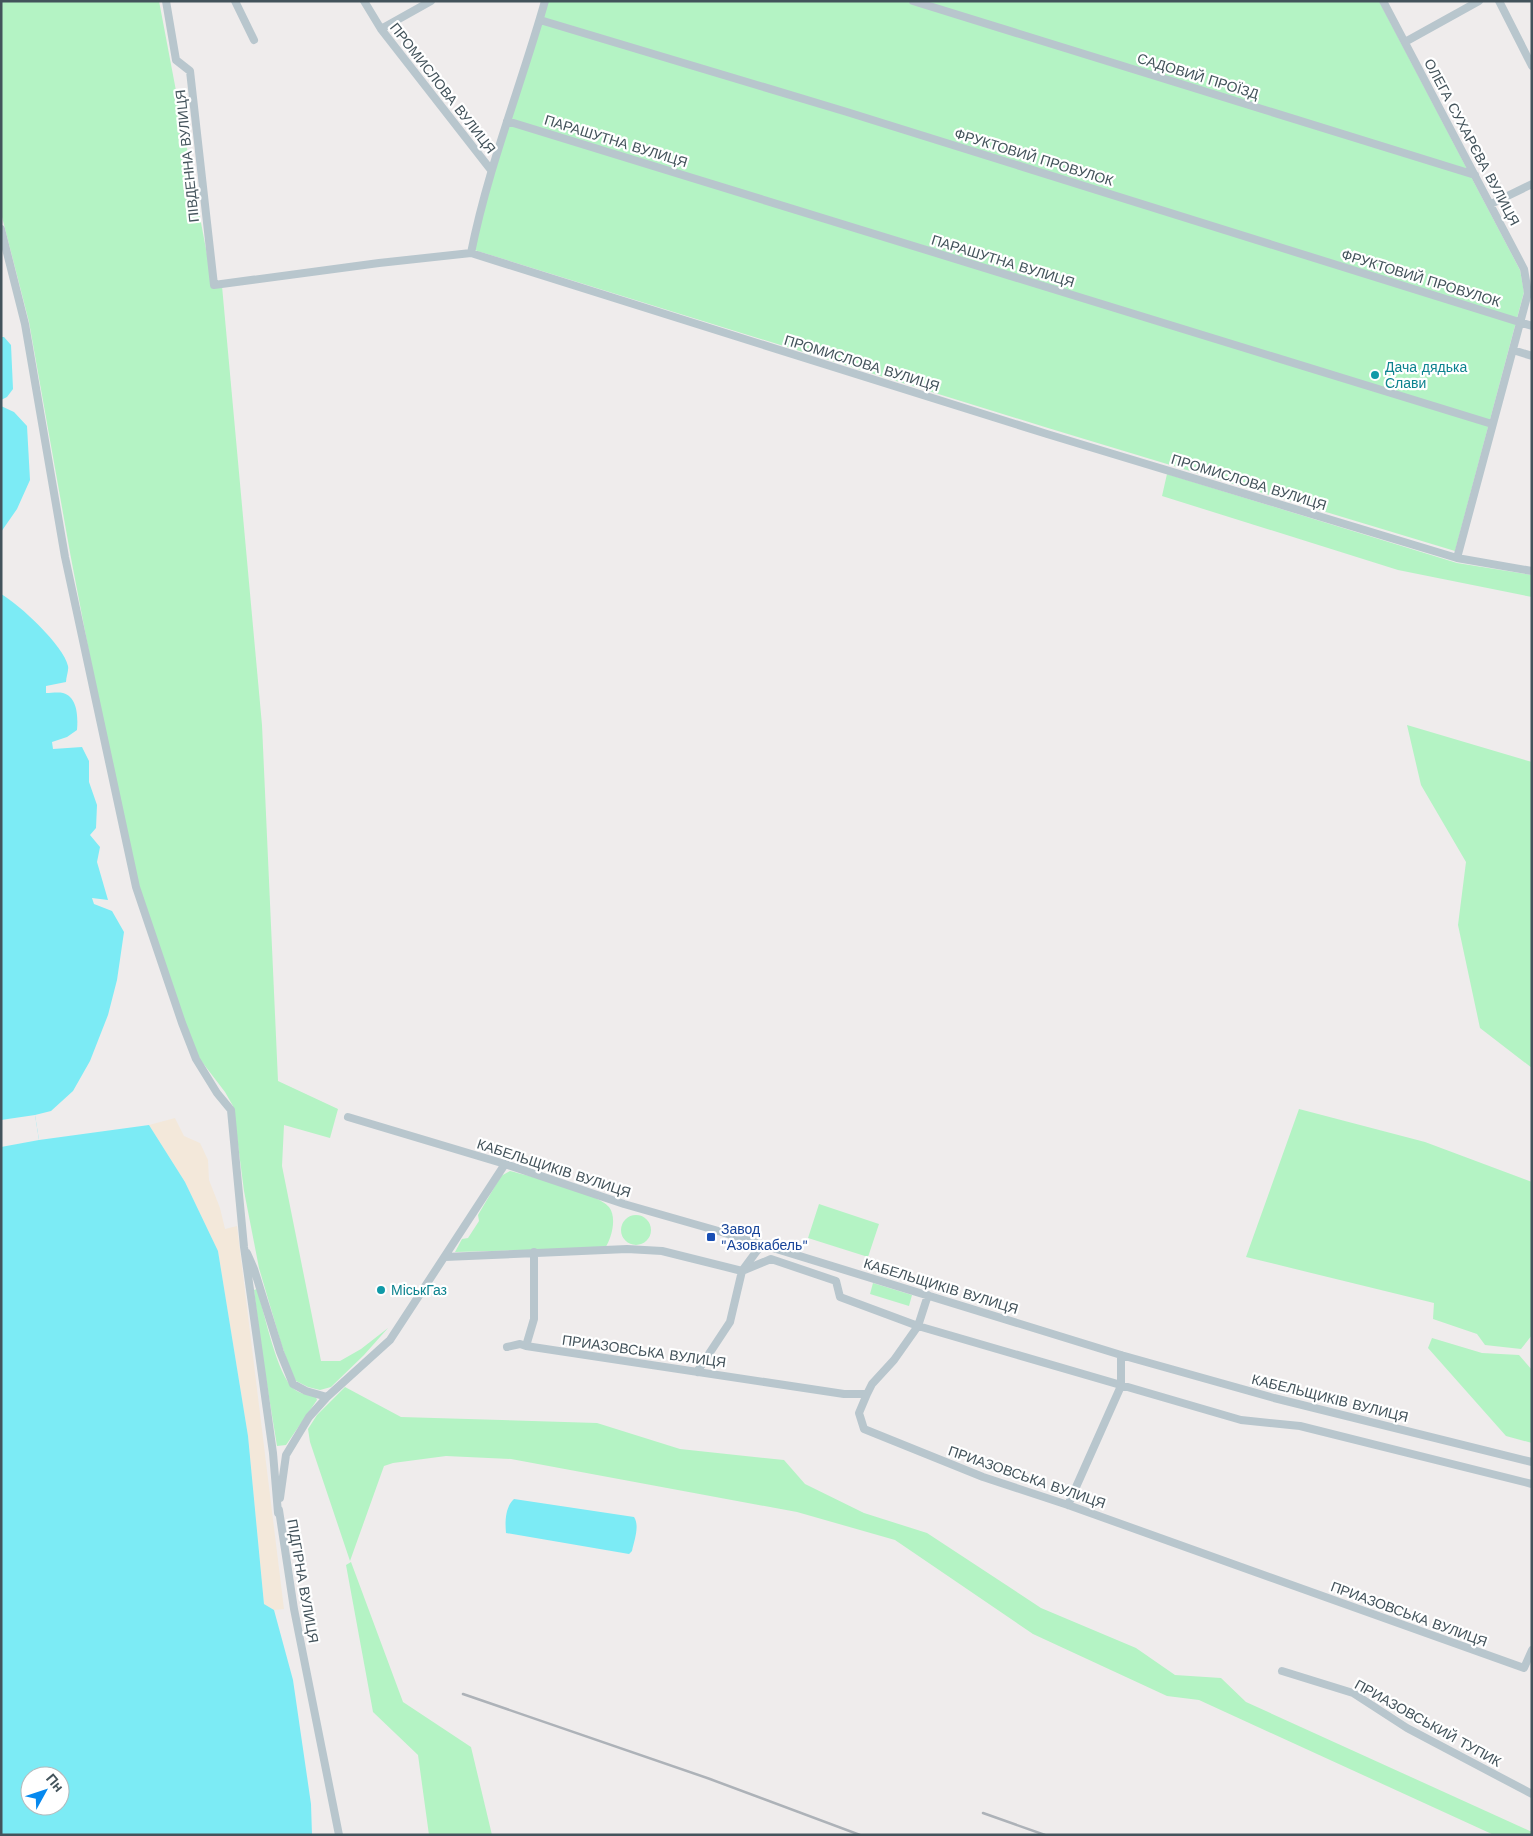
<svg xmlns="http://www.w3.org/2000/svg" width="1533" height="1836" viewBox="0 0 1533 1836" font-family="'Work Sans',sans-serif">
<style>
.green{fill:#b4f3c4}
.sand{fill:#f3e8da}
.water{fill:#7cebf5;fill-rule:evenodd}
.pier{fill:#efecec}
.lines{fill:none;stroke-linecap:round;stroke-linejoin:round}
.minor{stroke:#b8c6cd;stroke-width:8}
.rail{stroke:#adb2b8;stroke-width:2.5}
.culture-dot{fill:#0f9aa8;stroke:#fff;stroke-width:2}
.transit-dot{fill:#1a4fb4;stroke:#fff;stroke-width:2}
.labels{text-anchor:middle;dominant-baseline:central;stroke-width:4.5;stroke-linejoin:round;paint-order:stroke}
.street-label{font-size:14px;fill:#43535b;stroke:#fff}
.culture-label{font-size:14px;fill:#0d838f;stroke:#fff;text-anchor:start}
.transit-label{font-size:14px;fill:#164399;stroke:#fff;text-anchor:start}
</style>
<rect width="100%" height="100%" fill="#efecec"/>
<!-- green -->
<path class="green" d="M1,1h158l54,285h9l40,439 16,356 60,28 -8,29 -46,-13 -2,41 39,195h19l21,-12 27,-21 -24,27 -33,32 -11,3 -12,-3 -12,-6 -5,-9 -10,-29 -22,-75 -15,-77 -11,-85 -8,-14 -26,-34 -15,-36 -46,-135 -35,-162 -32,-167 -42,-236 -28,-109z
M545,1h834l141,269 4,22 -69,259 -407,-123 -577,-179z
M1167,474l290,89 75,12v22l-134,-27 -236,-74z
M1407,725l125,37v306l-52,-40 -22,-103 8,-63 -45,-77z
M1299,1109l126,33 107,40v153l-11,14 -36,-4 -8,-11 -44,-15 1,-16 -188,-46z
M510,1171c19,5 88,22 99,36 8,10 3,31 -4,41l-150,4 7,-13 6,-1 11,-17 -1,-6 23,-39z
M819,1204l60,20 -11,33 -60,-19z
M621 1230a15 15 0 1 1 30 0a15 15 0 1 1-30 0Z
M873,1283l39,12 -3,11 -39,-12z
M257,1289c7,22 20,87 37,100 6,5 15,6 22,8l1,3 -31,45 -9,1 -15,-92 -8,-64z
M1432,1338l50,15 37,2 13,15v73l-26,-7 -78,-88z
M345,1387l56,30 196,6 83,26 104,11 21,24 59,29 63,20 114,75 95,40 39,27 46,3 25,24 286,130v3h-38l-295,-135 -32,-4 -134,-62 -138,-94 -98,-28 -286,-53 -65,-3 -53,7 -9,3 -34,95 -40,-119 -2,-13 9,-14z
M351,1562l52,140 68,45 21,88h-63l-11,-80 -45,-43 -27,-147z"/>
<!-- sand -->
<path class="sand" d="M175,1118l9,18 16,7 8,17 1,20 11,28 5,21 12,-3 47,383 -10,1 -10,-6 -16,-168 -30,-185 -33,-69 -36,-57z"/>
<!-- water -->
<path class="water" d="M1,337h3l7,8 2,44 -6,8 -6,3z
M1,406l13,6 13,14 3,54 -13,29 -16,23z
M1,594c18,10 63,52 67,72 1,4 -2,11 -2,16l-20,4v7c5,0 12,-1 17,0 15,4 15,25 14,37l-10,7 -15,5 1,7 29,-2 7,14v21l8,23 -1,23 -6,7 10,12 -3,15 11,38 -16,-2 2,6 18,7 12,21 -7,48 -9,35 -18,46 -17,30 -22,20 -16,4 4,25 110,-15 36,57 33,69 30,185 16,168 10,6 19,70 18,124 1,31h-311zM30,1776h30v30h-30z
M514,1499l120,18c6,9 0,24 -2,34l-3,3 -123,-21c-1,-11 -1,-26 8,-34z"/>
<!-- pier -->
<path class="pier" d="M35,1115l4,25 -38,7v-27z"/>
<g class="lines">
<!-- minor -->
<path class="minor" d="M166,1l10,59 14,11 24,214 165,-22 92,-10 576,181 410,124 75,13
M235,1l19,39
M364,1l17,28 110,141
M913,1l562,174
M1383,1l141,268 4,24 -71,265
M1499,1l33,65
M540,20l307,92 685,214
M381,29l50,-28
M1405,42l74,-41
M507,121l985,303
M1491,204l41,-20
M1,229l24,95 40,233 71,330 46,136 14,36 21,34 14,17 13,137 29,206 5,60
M471,253c17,-86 50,-167 74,-252
M1513,350l19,6
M348,1117l157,47 119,40 91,26 406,125 153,43 258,64
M247,1253l7,16 26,83 13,32 13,7 21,6
M445,1257l182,-8 35,2 80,20 29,-12 65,22 4,16 78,29 323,94 59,6 232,58
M526,1346l8,-27v-67
M507,1347l13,-3 6,2 318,48h23l-8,19 5,16 119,48 85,28 456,163 8,-18
M697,1372l33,-50 12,-51 20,-27
M867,1394l5,-10 22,-24 24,-34 10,-31
M280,1498l6,-43 23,-38 18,-20 63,-57 115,-176
M1068,1505l53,-119v-31
M279,1510l15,99 45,226
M1282,1671l71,22 54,35 125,66"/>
<!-- rail -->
<path class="rail" d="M463,1694l247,85 150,56
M983,1813l62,22"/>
</g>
<!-- markers -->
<g class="culture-dot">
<circle cx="1375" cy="375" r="5"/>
<circle cx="381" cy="1290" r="5"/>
</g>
<rect class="transit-dot" x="706" y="1232" width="10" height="10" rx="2.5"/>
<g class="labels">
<!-- street labels -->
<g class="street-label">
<text transform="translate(1198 76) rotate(17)">САДОВИЙ ПРОЇЗД</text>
<text transform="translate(443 88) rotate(52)">ПРОМИСЛОВА ВУЛИЦЯ</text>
<text transform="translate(616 141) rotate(17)">ПАРАШУТНА ВУЛИЦЯ</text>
<text transform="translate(1472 142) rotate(62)">ОЛЕГА СУХАРЄВА ВУЛИЦЯ</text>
<text transform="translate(187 156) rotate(-96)">ПІВДЕННА ВУЛИЦЯ</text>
<text transform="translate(1034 157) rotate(17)">ФРУКТОВИЙ ПРОВУЛОК</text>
<text transform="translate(1003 261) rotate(17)">ПАРАШУТНА ВУЛИЦЯ</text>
<text transform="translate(1421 278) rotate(17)">ФРУКТОВИЙ ПРОВУЛОК</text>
<text transform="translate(862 363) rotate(17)">ПРОМИСЛОВА ВУЛИЦЯ</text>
<text transform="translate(1249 482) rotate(17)">ПРОМИСЛОВА ВУЛИЦЯ</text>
<text transform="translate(554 1168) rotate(18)">КАБЕЛЬЩИКІВ ВУЛИЦЯ</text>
<text transform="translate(941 1286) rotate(17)">КАБЕЛЬЩИКІВ ВУЛИЦЯ</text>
<text transform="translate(644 1351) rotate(8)">ПРИАЗОВСЬКА ВУЛИЦЯ</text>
<text transform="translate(1330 1398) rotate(14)">КАБЕЛЬЩИКІВ ВУЛИЦЯ</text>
<text transform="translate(1027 1477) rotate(19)">ПРИАЗОВСЬКА ВУЛИЦЯ</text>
<text transform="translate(303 1581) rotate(80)">ПІДГІРНА ВУЛИЦЯ</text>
<text transform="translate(1409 1614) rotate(20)">ПРИАЗОВСЬКА ВУЛИЦЯ</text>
<text transform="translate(1428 1723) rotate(29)">ПРИАЗОВСЬКИЙ ТУПИК</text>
</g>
<!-- culture labels -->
<g class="culture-label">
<text x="1385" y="367">Дача дядька<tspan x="1385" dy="16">Слави</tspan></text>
<text x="391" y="1290">МіськГаз</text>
</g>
<!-- transit labels -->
<g class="transit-label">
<text x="721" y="1229">Завод<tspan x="721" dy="16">"Азовкабель"</tspan></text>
</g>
</g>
<!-- border -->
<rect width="1533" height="1836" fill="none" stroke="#43535b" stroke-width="5"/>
<!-- north arrow -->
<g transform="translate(45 1791) rotate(50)"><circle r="24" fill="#ffffff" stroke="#b4babd"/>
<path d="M0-4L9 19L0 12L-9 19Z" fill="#0689ef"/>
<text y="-8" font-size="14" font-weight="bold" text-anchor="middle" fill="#43535b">Пн</text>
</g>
</svg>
